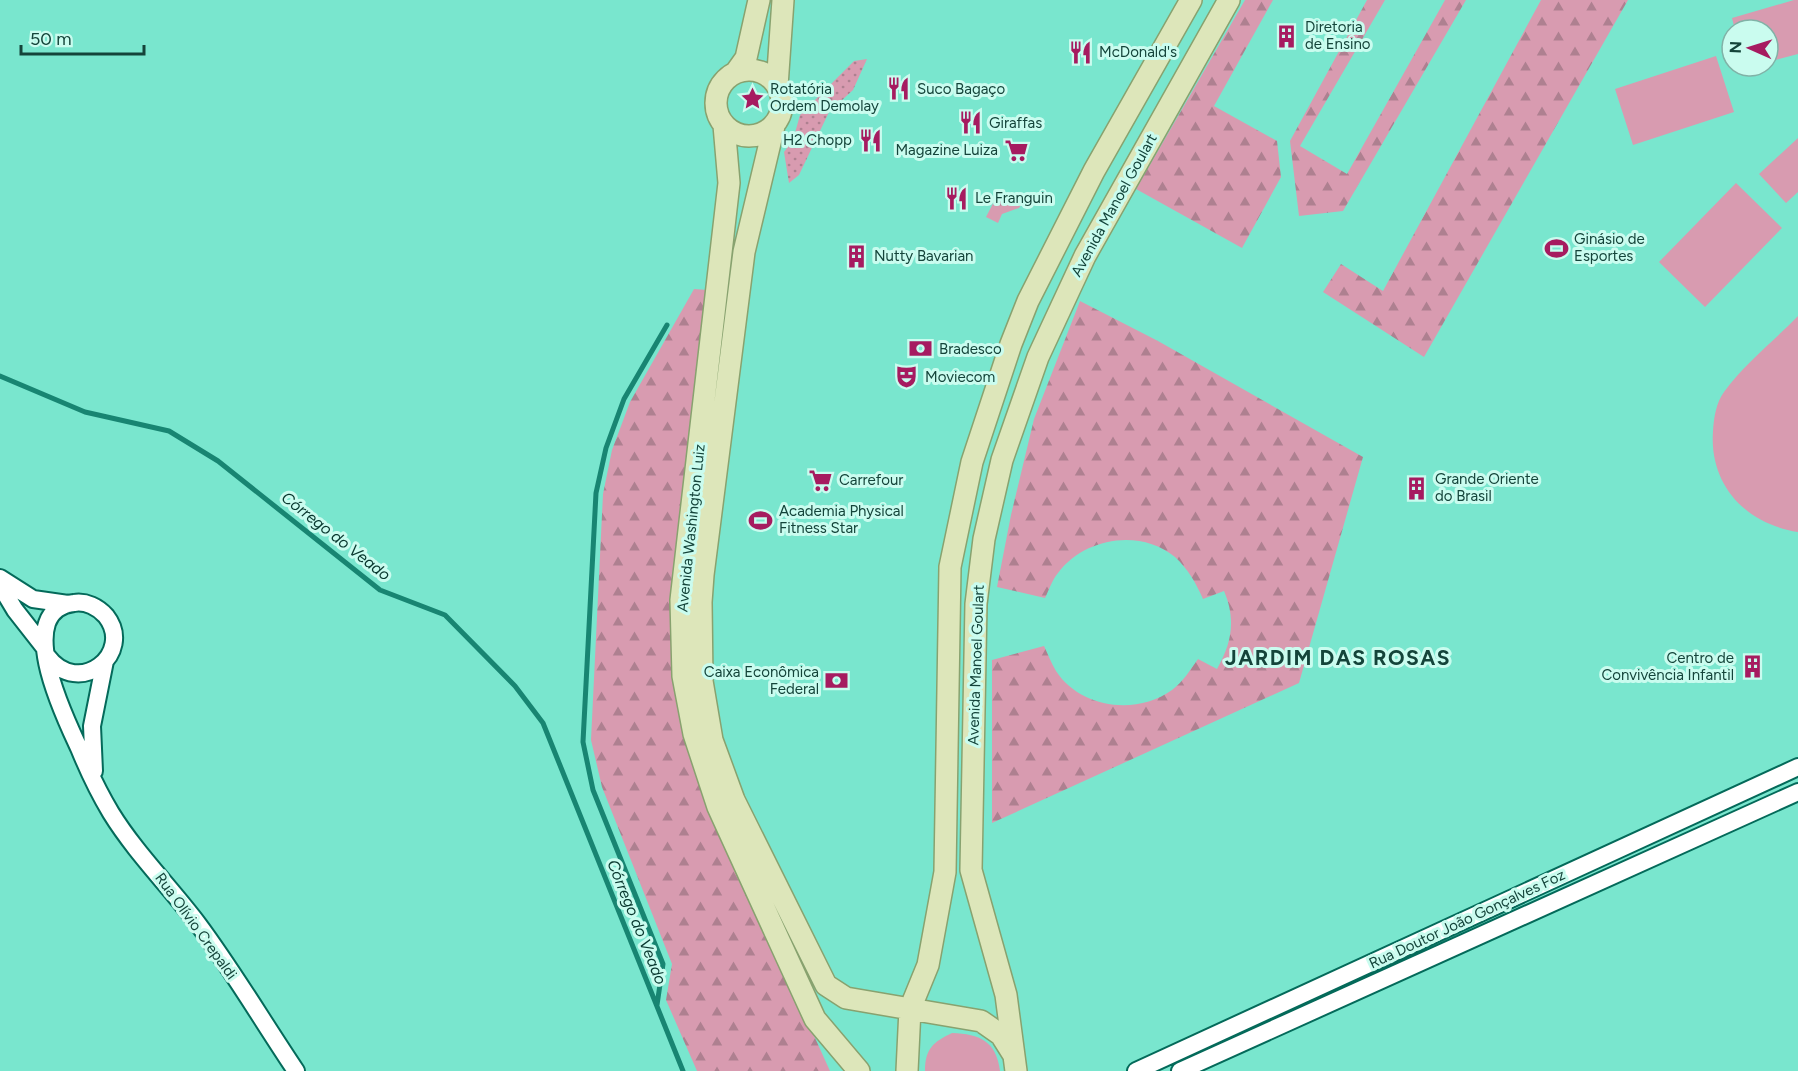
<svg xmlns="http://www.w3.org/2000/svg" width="1798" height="1071" viewBox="0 0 1798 1071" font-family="Figtree,sans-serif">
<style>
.grass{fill:#d89bb0}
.forest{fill:url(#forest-firs)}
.park{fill:url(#park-tufts)}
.garden{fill:url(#garden-dots)}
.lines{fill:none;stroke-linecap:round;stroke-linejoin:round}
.stream{stroke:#188572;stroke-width:5}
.minor-casing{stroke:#046a5a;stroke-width:20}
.major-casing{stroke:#88a26f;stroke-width:24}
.minor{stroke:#fff;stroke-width:16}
.major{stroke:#dde6ba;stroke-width:21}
.labels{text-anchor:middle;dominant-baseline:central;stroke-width:6;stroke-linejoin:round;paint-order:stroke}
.poi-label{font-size:15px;fill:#14443a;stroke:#cafcef;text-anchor:start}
.street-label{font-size:15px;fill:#14443a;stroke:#cafcef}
.water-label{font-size:16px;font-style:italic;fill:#08372e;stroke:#cafcef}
.district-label{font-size:21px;font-weight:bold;letter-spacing:1.5px;fill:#14443a;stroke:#cafcef}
</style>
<defs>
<pattern id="forest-firs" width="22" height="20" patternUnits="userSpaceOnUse" patternTransform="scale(1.5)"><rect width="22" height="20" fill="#d89bb0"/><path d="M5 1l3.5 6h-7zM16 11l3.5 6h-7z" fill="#ae8090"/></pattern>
<pattern id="park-tufts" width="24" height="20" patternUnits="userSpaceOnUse" patternTransform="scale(1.5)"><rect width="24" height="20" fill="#d89bb0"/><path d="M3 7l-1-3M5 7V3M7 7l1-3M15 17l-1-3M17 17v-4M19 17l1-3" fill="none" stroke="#ae8090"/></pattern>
<pattern id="garden-dots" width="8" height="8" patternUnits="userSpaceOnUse" patternTransform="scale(1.5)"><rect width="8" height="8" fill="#d89bb0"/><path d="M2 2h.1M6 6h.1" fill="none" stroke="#ae8090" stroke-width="1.8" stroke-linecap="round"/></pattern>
</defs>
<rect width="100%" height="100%" fill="#79e6ce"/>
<!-- grass -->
<path class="grass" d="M1794,0h4v54l-30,8v-32h-33l-3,-12z
M1716,56l18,56 -101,33 -18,-56z
M1798,138v54l-12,11 -27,-29z
M1736,183l46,45 -77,79 -46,-45z
M1798,316v216c-52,-8 -89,-47 -85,-101 1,-14 3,-28 11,-39 19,-27 51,-52 74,-76z
M952,1033c28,1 44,8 48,38h-75c0,-22 8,-29 27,-38z"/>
<!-- forest -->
<path class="forest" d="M1245,0h28l-59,106 63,35 4,36 -39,71 -106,-59z
M1367,0h18l-85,146 47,28 98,-174h21l-123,211 -44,5 -9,-75z
M1541,0h87l-204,357 -101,-65 18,-28 42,27z
M694,289l14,1 -34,310 -1,77 14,67 22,60 121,267h-133l-31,-71 6,-36 -70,-177 -11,-47 12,-246 9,-44 18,-48z
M1080,301l78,40 205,116 -64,226 -307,140v-163l52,-14c4,8 7,17 12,25 24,37 80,45 116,19 11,-8 18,-20 26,-31l19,10c15,-26 19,-50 7,-78l-21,8c-7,-16 -15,-30 -28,-42 -35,-29 -91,-19 -117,16 -6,7 -9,17 -13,25l-48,-11 14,-72 23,-96z"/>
<!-- park -->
<path class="park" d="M1000,190l23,12 -4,6 -17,6 -4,9 -12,-6z"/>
<!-- garden -->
<path class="garden" d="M867,59l-14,31 -24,22 -30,63 -10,8 -5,-31 9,-12 7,-25 54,-54z"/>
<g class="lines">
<!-- stream -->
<path class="stream" d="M0,376l85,36 84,19 49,30 162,129 65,25 70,71 28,37 140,348
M657,1005l6,-41 -70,-174 -10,-48 13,-249 10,-45 18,-49 43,-74"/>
<defs>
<path id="minor" d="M0,578l33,21 35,5
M0,585l15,25 29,37
M47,656c32,43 88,-3 59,-40 -8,-9 -20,-15 -32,-13 -62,7 -9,115 5,145 9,22 20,45 32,65 24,39 59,74 87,111 35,47 65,98 98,147
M94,771l-2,-45 13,-65
M1136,1071l662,-304
M1180,1071l618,-279"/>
<path id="major" d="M716 103a33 33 0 1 1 66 0a33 33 0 1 1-66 0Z
M736,72l10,-14 13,-58
M777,86l6,-86
M724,125l5,58 -48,417 2,76 11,58 24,73 97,212 44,52
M774,126l-30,126 -41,323 -2,27 1,79 10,59 22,60 92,185 20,13 135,23 20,14 12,19
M907,1071l3,-62 18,-44 17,-93 5,-305 22,-105 39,-118 17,-43 66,-130 97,-171
M1016,1071l-10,-76 -35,-125 5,-266 8,-65 18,-79 36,-103 47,-101 144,-256"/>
</defs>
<!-- minor casing -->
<use href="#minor" class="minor-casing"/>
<!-- major casing -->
<use href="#major" class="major-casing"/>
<!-- minor -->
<use href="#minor" class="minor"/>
<!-- major -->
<use href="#major" class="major"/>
</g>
<!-- icons -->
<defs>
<symbol id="building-bare" viewBox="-9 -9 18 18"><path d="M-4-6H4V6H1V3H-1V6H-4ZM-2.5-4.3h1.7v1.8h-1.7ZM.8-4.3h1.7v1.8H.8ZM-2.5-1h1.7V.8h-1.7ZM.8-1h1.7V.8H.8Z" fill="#a61b60" stroke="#cafcef" stroke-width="2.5" paint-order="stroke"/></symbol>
<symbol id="restaurant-bare" viewBox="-9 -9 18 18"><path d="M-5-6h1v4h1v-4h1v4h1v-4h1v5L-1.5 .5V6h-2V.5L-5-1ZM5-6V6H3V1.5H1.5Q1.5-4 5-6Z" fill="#a61b60" stroke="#cafcef" stroke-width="2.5" paint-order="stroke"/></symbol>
<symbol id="sight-bare" viewBox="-9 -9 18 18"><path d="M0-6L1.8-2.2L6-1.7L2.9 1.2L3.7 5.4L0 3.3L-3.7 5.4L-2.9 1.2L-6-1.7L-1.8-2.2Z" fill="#a61b60" stroke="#cafcef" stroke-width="2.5" paint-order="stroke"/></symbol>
<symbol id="supermarket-bare" viewBox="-9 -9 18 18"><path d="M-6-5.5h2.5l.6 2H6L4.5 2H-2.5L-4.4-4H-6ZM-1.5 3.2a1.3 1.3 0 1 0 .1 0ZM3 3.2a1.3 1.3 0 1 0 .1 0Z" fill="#a61b60" stroke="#cafcef" stroke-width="2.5" paint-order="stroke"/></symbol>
<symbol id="stadium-bare" viewBox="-9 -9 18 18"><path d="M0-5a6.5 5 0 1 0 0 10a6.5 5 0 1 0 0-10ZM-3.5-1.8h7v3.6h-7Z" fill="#a61b60" stroke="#cafcef" stroke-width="2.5" paint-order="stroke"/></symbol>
<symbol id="bank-bare" viewBox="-9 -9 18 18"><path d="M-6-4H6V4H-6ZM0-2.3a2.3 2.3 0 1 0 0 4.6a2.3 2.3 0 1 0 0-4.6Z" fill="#a61b60" stroke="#cafcef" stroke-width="2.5" paint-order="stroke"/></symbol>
<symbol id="theatre-bare" viewBox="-9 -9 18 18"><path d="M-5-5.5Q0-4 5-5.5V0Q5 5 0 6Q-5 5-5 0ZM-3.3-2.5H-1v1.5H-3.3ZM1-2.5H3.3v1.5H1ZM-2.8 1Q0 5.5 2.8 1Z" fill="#a61b60" stroke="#cafcef" stroke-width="2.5" paint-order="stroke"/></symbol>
</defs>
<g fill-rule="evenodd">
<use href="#building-bare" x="1270" y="20" width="33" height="33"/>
<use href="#restaurant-bare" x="1064" y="36" width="33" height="33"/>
<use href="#restaurant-bare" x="882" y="72" width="33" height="33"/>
<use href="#sight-bare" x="736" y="82" width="33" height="33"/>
<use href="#restaurant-bare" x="954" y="106" width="33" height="33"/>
<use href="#restaurant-bare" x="854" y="124" width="33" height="33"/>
<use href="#supermarket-bare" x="1000" y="134" width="33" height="33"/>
<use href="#restaurant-bare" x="940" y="182" width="33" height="33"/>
<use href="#stadium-bare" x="1540" y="232" width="33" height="33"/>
<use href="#building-bare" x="840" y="240" width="33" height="33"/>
<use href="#bank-bare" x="904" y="332" width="33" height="33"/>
<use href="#theatre-bare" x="890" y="360" width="33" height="33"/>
<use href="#supermarket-bare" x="804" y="464" width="33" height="33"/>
<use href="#building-bare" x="1400" y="472" width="33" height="33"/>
<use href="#stadium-bare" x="744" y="504" width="33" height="33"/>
<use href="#building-bare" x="1736" y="650" width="33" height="33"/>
<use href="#bank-bare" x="820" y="664" width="33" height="33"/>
</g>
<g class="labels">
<!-- poi labels -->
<g class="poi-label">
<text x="1305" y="27">Diretoria<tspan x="1305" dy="17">de Ensino</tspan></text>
<text x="1099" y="52">McDonald's</text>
<text x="770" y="89">Rotatória<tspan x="770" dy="17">Ordem Demolay</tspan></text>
<text x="917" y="89">Suco Bagaço</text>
<text x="989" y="123">Giraffas</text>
<text x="852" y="140" text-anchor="end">H2 Chopp</text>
<text x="998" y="150" text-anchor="end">Magazine Luiza</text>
<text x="975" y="198">Le Franguin</text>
<text x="1574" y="239">Ginásio de<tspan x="1574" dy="17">Esportes</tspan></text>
<text x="874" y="256">Nutty Bavarian</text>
<text x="939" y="349">Bradesco</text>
<text x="925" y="377">Moviecom</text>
<text x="1435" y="479">Grande Oriente<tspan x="1435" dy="17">do Brasil</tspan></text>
<text x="839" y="480">Carrefour</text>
<text x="779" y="511">Academia Physical<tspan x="779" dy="17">Fitness Star</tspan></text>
<text x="1734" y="658" text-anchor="end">Centro de<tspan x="1734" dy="17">Convivência Infantil</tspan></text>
<text x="819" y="672" text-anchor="end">Caixa Econômica<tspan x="819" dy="17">Federal</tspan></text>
</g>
<!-- street labels -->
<g class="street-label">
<text transform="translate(1114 205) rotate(-61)">Avenida Manoel Goulart</text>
<text transform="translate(691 528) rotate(-84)">Avenida Washington Luiz</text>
<text transform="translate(976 665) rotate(-88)">Avenida Manoel Goulart</text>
<text transform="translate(1467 919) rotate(-25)">Rua Doutor João Gonçalves Foz</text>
<text transform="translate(196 926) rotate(54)">Rua Olívio Crepaldi</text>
</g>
<!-- water labels -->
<g class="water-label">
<text transform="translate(336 536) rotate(38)">Córrego do Veado</text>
<text transform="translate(637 922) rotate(68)">Córrego do Veado</text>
</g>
<!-- district labels -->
<g class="district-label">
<text x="1338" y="657">JARDIM DAS ROSAS</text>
</g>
</g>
<!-- north arrow -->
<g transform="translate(1750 48) rotate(273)"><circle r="28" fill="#cafcef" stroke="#81b2a7" stroke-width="1.5"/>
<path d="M0-4.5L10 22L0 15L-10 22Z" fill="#a61b60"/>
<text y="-9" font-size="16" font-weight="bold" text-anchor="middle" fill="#14443a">N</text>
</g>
<!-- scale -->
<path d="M21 45v9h123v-9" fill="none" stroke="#14443a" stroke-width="3"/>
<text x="30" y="45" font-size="18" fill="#14443a" stroke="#cafcef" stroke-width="4.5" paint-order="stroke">50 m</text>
</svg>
